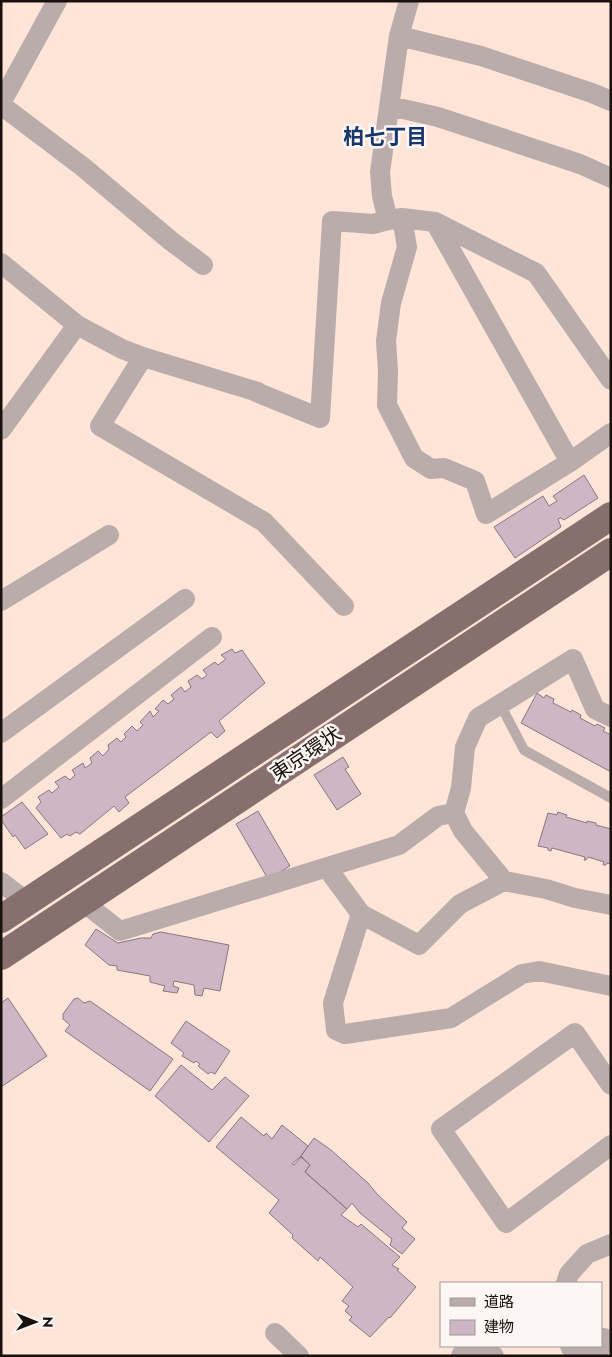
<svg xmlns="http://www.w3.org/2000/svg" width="612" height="1357" viewBox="0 0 612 1357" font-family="Jost,'Noto Sans JP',sans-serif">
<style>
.building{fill:#ceb6c4;stroke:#8b7682}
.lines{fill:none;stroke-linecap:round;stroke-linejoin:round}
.service{stroke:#b9acaa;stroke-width:10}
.minor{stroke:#b9acaa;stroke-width:20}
.trunk{stroke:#866f6c;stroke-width:28}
.labels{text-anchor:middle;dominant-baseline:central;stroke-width:5;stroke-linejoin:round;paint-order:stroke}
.street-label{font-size:20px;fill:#19110c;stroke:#fcf6f4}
.neighbourhood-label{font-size:21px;font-weight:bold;fill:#17376c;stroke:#fcf6f4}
</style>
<rect width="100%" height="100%" fill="#fee5d7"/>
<!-- building -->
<path class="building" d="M584,475l14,23 -34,22 -3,-2 -3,1 3,8 -46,31 -21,-31 49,-31 6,10 8,-5 -4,-5z
M232,649l3,4 7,-3 23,33 -46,38 6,10 -8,7 -6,-6 -86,65 4,6 -10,9 -5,-6 -34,28 -4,-2 -6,4 -3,-2 -6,4 -25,-30 5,-6 -3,-5 11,-7 3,3 7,-6 -4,-5 10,-6 5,4 5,-5 -3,-5 11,-7 2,5 7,-5 -2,-5 8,-7 5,5 6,-7 -1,-4 9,-7 4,4 5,-5 -2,-3 8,-8 5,5 6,-6 -3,-3 10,-11 3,6 6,-6 -4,-2 8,-9 5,4 6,-5 -3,-4 10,-8 4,5 6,-5 -3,-6 9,-6 5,4 5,-4 -4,-5 12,-8 3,3 8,-6 -5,-4z
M537,693l7,5 2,-3 8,4 -1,4 18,9 1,-2 9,5 -1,3 15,8 2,-2 8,4 -2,3 8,4v37l-90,-49z
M343,757l6,10 -4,2 16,25 -24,16 -23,-35z
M22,802l26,32 -23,15 -10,-14 -2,2 -12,-17v-3z
M258,811l32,55 -22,13 -32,-55z
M558,812l9,3 -1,2 21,6v-2l9,2v2l15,4v35l-4,-1 -1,2h-3l1,-3 -16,-5 -2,3h-2l1,-3 -33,-9 -1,3 -3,-1v-2l-10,-2 10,-33 9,2z
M96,929l22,14 23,-5h10l2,-4 8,-2 68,13 -9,46 -16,-3 -2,8 -7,-1 -1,-10 -20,-4 -1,5 6,2 -2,5 -14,-2 2,-5 -15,-4v-6l-33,-6v-4l-8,-1 -24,-20z
M8,998l39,58 -46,31v-84z
M78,998l6,5 6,-2 83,58 -23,32 -85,-60 5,-6 -7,-6v-5l11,-15z
M186,1021l44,30 -15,23 -4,-2 -3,2 -10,-8 2,-2 -4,-3 -2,2 -12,-7 2,-3 -13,-10z
M181,1065l31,25 13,-13 24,19 -40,46 -54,-46z
M241,1117l23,19 2,-3 6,6 10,-14 26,21 -7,10 -9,8 2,1 7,-8 9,8 -5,7 42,37 -6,6 17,12 3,-3 39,33 -8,8 7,4 -2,1 19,17 -26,31 -1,-1 -19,20 -21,-17 3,-3 -7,-6 4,-5 -7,-5 11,-14 -33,-30 -2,4 -26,-23 1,-3 -24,-22 10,-13 -63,-53z
M314,1138l17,12 37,33 9,11 30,28 -5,6 13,11 -13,15 -12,-9 2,-6 -32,-26 -8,-10 -5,6 -42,-37 5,-7 -9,-9z"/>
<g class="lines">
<!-- service -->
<path class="service" d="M500,704l24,46 87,48"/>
<!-- minor -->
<path class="minor" d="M399,36l82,20 111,37 19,8
M1,103l56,-102
M1,105l82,62 88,74 32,24
M390,106l48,11 142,47 31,14
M402,218l5,29 -16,56 -5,38 2,30 -1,34 27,53 17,11 13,-1 31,13 11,33 84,-52 41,-29
M388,220l-6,-24 -2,-24 19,-136 10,-35
M435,222l135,240
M1,263l76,62 45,24 21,8 115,35h-2l64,26 12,-197 41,3 15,-4 14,-2 33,4 101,51 75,107
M143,357l-43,69 164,96 80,84
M1,430l76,-105
M1,601l108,-66
M611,717l-16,-8 -22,-50 -95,59 -13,29 -4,41 -7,25 9,18 41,50 42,8 29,9 36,7
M1,733l184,-134
M1,799l211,-162
M327,868l34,46 58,31 41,-41 44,-23
M1,882l26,20
M83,902l37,29 279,-86 39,-29 16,-3
M361,914l-28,89 3,27 9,4 106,-16 71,-44 17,-3 72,15
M611,1085l-36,-52 -134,96 65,94 105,-78
M566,1283l3,-9 18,-20 24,-10
M275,1333l24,23
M478,1346l16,10
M570,1346l1,2 17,8
M461,1356l5,-10
M597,1356l7,-18 7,2"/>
<!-- trunk -->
<path class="trunk" d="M1,919l610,-403
M1,956l610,-404"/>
</g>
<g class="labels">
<!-- street labels -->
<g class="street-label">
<text transform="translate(306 754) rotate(-34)">東京環状</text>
</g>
<!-- neighbourhood labels -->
<g class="neighbourhood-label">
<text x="385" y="137">柏七丁目</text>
</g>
</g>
<!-- border -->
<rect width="612" height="1357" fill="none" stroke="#19110c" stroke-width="5"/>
<!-- legend -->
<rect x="440" y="1282" width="162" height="65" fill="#fcf6f4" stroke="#a19a97"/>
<rect x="450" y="1298" width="25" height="8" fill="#b9acaa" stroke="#a19a97"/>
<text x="484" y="1307" font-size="15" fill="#19110c">道路</text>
<rect x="450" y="1320" width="25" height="15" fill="#ceb6c4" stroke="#a19a97"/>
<text x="484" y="1332" font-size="15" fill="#19110c">建物</text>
<!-- north arrow -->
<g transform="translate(35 1322) rotate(91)" stroke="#fcf6f4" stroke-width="4" paint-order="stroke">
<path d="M0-4L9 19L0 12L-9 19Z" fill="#19110c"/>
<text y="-8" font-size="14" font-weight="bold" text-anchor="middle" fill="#19110c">N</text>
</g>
</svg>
